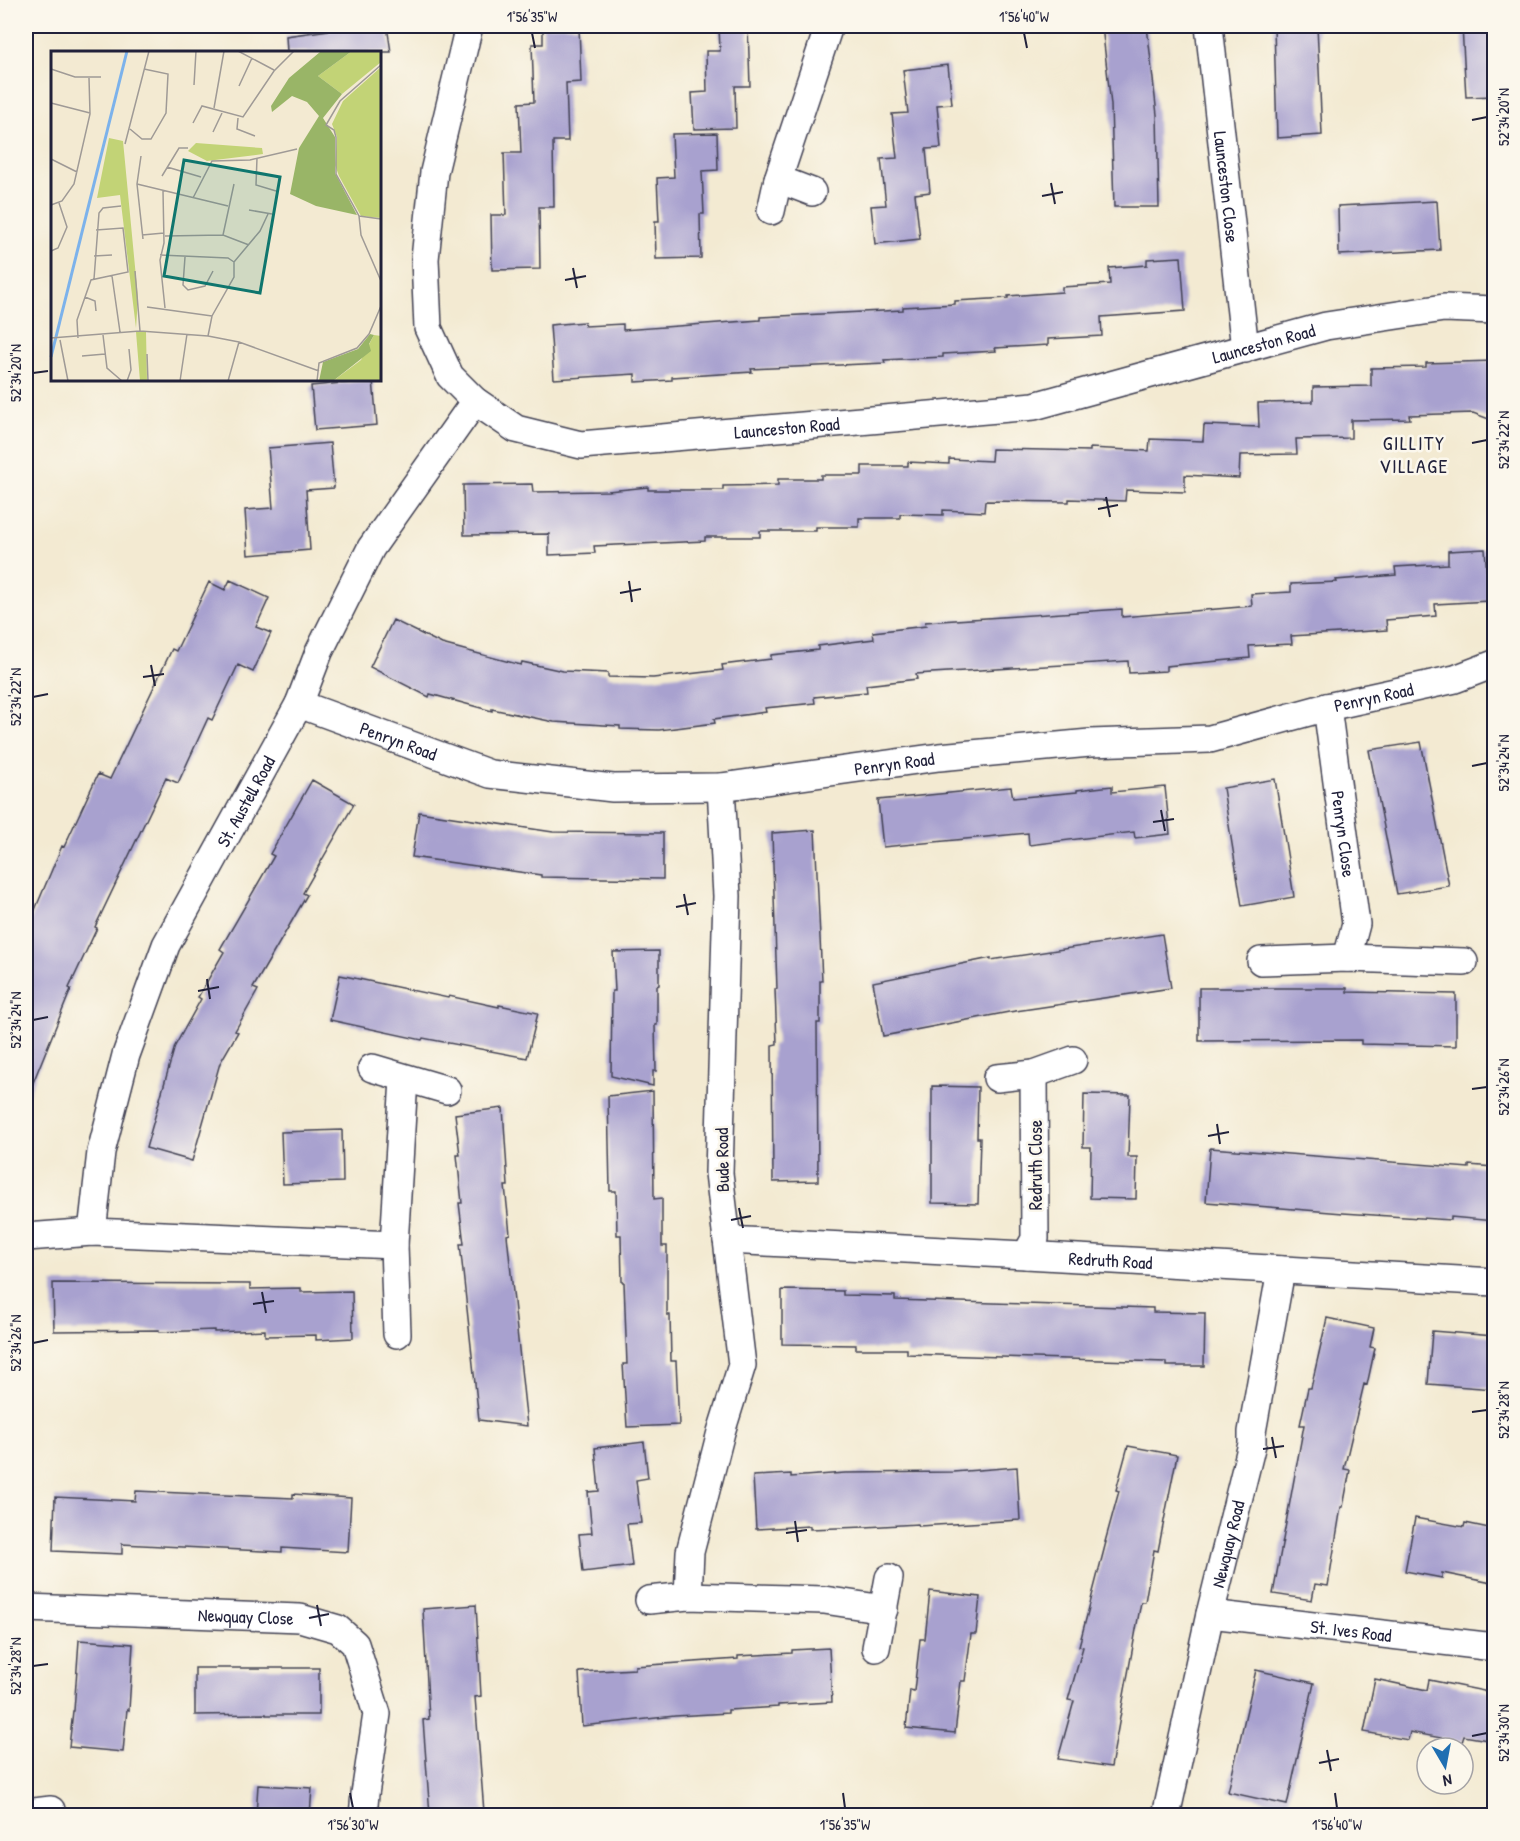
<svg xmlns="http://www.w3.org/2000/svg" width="1520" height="1841" viewBox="0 0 1520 1841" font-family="'Patrick Hand',sans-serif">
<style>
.building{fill:#a8a1cf}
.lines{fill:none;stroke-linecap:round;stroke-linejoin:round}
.minor-casing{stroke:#414052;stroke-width:30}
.minor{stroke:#fff;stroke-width:27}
.ticks{fill:none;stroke:#22223b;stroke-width:2}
.labels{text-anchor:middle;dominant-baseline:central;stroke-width:5;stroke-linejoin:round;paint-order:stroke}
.street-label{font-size:18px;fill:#22223b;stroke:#fbf7ec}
.neighbourhood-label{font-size:20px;letter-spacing:1.5px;fill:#22223b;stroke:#fbf7ec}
.inset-river{fill:none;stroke:#7cb2eb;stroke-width:3}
.inset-road{fill:none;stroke:#9f9a96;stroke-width:1.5}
.view{fill:#0f766e;fill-opacity:0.15;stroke:#0f766e;stroke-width:3}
.inset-edge{fill:none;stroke:#22223b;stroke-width:3}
.neatline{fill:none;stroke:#22223b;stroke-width:2}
.ticks-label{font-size:15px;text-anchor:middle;fill:#22223b}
</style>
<rect width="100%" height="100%" fill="#fbf7ec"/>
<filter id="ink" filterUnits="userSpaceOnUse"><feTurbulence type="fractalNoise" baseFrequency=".0167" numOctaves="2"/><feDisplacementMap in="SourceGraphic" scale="12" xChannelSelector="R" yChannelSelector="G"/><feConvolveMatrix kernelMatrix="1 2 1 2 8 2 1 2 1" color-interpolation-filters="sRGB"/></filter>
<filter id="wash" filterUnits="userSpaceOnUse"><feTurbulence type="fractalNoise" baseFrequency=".008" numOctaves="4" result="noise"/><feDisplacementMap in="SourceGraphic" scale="24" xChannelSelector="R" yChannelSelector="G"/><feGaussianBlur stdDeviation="1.35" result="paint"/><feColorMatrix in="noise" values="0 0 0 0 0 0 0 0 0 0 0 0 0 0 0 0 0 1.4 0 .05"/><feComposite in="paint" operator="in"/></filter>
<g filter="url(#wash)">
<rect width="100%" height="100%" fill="#f3ead2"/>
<g id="blocks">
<!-- building -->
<path class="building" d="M358,26h29l4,26h-104l-1,-16z
M543,26h36l2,56 -15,1 2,58h-15l1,66h-15l1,62 -48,1 -1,-55h15l-2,-62h17l-2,-50 15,-1 -2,-58h11z
M719,26h29l2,60h-15l1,42 -42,1 -2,-36 15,-1 -1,-41h14z
M1102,26h45l10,89 2,92h-45l-3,-102z
M1274,26h43l5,109 -45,3z
M1462,26h32v70l-28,1z
M948,65l4,39 -15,1 4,43 -15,1 4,43 -15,2 5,45 -45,5 -4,-38 15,-1 -5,-46 16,-1 -5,-44 16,-1 -5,-43z
M717,133l1,37 -16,1 2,43h-4l1,44 -45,1 -1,-38h4l-2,-43 17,-1 -2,-43z
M1437,201l3,49 -101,5 -1,-49z
M1181,257l4,54 -84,6 1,19 -54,3v6l-53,3 1,3 -53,3v3l-59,3 1,3 -134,6 1,3 -80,5v3l-37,2v-8l-81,5 -4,-54 34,-3 1,4 38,-2v6l137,-10v-3l143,-7v-3l52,-3v-3l53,-3v-2l54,-4v-5l48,-3 -1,-16 38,-3v-6z
M1494,361v60l-21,-8 -64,2 1,4 -59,1v18l-55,1 1,15 -57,1 -1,23 -54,-3v17l-59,-2 -1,11 -56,-2v3l-84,-1 -1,11 -41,-2v5l-43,-1v4h-41v9h-43v4h-56v6h-55v4l-111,5 1,7 -46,2v-21l-85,1 -1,-50 69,-1 1,8 75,-1 40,-4v3h75v-4l55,-1v-6h43v-4h41v-9h46v-4l41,2v-5l42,2 1,-12 98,2v-3l59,3 1,-12 53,2 1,-16 55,2 -1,-24 55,-1v-15l58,-1v-18l55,-1v-4z
M373,380l4,45 -62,5 -4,-44z
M330,443l4,45 -28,2 4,60 -62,5 -3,-45 28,-2 -5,-60z
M1485,549l4,52 -54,3 1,12 -50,4 1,10 -96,6 1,8 -43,2 1,12 -84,8v5l-37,2 -1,-12 -212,13 1,5 -51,6 1,7 -53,5 1,6 -50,5 1,4 -52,7 1,4 -56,7 -39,-1v-3l-66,-4 -62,-13v2l-62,-17 -1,3 -59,-30 23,-47 49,24 79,21 1,-3 41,9 45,2v4l45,1 70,-8 -1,-5 49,-6v-4l47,-5v-4l56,-7 -1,-7 53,-6 -1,-4 197,-13v8l130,-11 -1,-12 40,-2v-8l46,-2 -1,-2 60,-5 -1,-8 53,-3v-13z
M230,580l39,18 -13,29 15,6 -18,39 -15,-7 -26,55 -4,-2 -30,65 -12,-5 -71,149 2,1 -28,60 2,1 -45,111v-169l36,-85 2,1 34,-73 12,5 62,-130 4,2 33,-69 16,8z
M1421,742l28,144 -52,8 -28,-144z
M1275,779l19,118 -52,9 -19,-118z
M312,780l42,24 -51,89 4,2 -54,93 5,2 -23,41 3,1 -18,31 -28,98 -46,-13 29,-102 26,-47 -3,-2 26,-45 -4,-3 54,-93 -4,-2z
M1112,786v6l53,-5 5,47 -35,4 -1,-6 -105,13 -1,-12 -145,14 -5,-47 133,-13 2,11 64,-6v-2z
M419,812l134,20 110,1v46l-122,-2v-2l-129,-18z
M815,830l7,151h-2v42h-3l1,158 -45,1 -1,-137 5,-1 -2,-55h2l-5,-156z
M1162,934l9,54 -162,24 -126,24 -10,-54 118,-24v2z
M659,951v34l-2,1v39h-2l1,46h-3v15l-42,-10 1,-85h3l-2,-39z
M340,975l108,23 1,-2 50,11v-2l39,8 -11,45 -104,-20 -1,2 -92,-20z
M1199,988h148v4l109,2v52l-95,-2v-4l-162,1z
M932,1086l46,1 -1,51h3l-2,66 -46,-1z
M653,1091l1,108 8,-1v48h5v69h3l1,46h5l3,64 -52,2 -4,-63h4l-3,-82h-2l-1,-47h-4l-1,-44h-6l-2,-95z
M1084,1094l46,1 -2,62h9l-1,42 -46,-1 1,-51h-8z
M503,1108l5,78h-3l5,48 -3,1 20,191 -48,-6 -19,-176h4l-5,-41h3l-5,-48h3l-5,-41z
M342,1130l1,52 -60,2 -2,-52z
M1210,1148l259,20v-3l25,2v54l-43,-4v3l-108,-7 -137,-11z
M53,1283l197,1v5l51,-1v4l51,-1 1,47 -37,2v-5l-51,1v-6l-51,2v-2l-55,2v-2l-105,1z
M782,1290l61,1v4l52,1v4l258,8v4l52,1 -1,53h-38v-4l-259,-8v-5h-51v-4l-74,-1z
M1327,1318l47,10 -4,19 5,1 -8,37 -3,-1 -20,85 6,1 -7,37h-2l-13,79 -13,-2 -3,16 -39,-6 31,-169h-4l8,-37h3z
M1432,1331l62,5v53l-66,-5z
M644,1442l4,36 -12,2 5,43 -14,1 5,42 -49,6 -4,-38 13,-1 -4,-41 11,-1 -4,-43z
M1128,1446l49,9 -19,96 -4,-1 -9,52h-4l-30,165 -53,-8 16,-58 -6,-1 15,-53 -4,-1 27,-104h-1l14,-51 -3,-1z
M1017,1467l3,53 -101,6 -1,-2 -53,3 -55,2v-3l-54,3 -3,-53 38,-2v3l54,-4 108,-1z
M136,1491l157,7v-4l58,4 -3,54 -66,-4v4l-160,-8v10l-69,-3 2,-54 80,4z
M1415,1518l49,9 1,-4 29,6v39l-2,15 -50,-10v5l-37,-7z
M930,1591l50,6 -4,37h-5l-6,47h-4l-6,52 -49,-5 4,-38 4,1 6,-52h5z
M476,1605l5,91 -6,1 9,115 -54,3 -7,-95 6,-1 -6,-110z
M79,1640l54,4 -4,66 -2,-1 -4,43 -54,-5 4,-36h1z
M829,1648l3,54 -54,3v2l-50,3v3l-53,3 -93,10 -3,-54 56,-3v-3l103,-7v-3l54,-3v-3z
M195,1668h124v47h-53v-1l-71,1z
M1256,1670l58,13 -27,122 -59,-13z
M1375,1679l52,11 2,-10 65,13v48l-30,-5 -2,6 -52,-10 -2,8 -44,-8z
M258,1785l54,3 -2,27h-54z"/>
</g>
</g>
<g filter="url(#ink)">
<use href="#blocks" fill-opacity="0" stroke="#414052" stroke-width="1.5"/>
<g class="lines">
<defs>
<g id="minor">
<path id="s1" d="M469,26l-35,146 -9,87 3,69 22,48 25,25 41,28 65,16 453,-39 292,-80 118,-18 50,2"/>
<path id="s2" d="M1209,26l36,323"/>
<path d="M778,179l34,13"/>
<path d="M771,211l7,-32 51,-153"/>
<path id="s3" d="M299,704l191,70 123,14 108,-1 218,-30 151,-14 120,-4 117,-32 128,-28 39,-15"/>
<path id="s4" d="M1327,707l29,217 -9,34"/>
<path d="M1261,961l86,-3 117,4"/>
<path d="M372,1068l75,22"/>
<path d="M997,1078l37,-4 39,-14"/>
<path id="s5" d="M92,1232l9,-80 25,-97 40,-110 133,-241 20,-52 52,-104 104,-147"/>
<path d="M27,1237l65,-5 302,13"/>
<path id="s6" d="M727,1240l299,15 468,27"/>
<path d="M1026,1255l9,-16 -1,-165"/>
<path d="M397,1334l-3,-89 10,-166"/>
<path d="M688,1596l2,-44 31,-120 21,-67 -23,-192 8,-277 -6,-109"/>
<path d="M649,1600l39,-4 136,4 60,9"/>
<path id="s7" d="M26,1608l274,10 38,11 17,15 22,70 -12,80 -2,22"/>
<path id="s8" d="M1210,1614l284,33"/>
<path d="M876,1648l13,-70"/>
<path d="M26,1813l25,-3"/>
<path id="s9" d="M1166,1816l44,-202 42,-170v-12l29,-162"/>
</g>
</defs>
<!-- minor casing -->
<use href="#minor" class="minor-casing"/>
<!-- minor -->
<use href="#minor" class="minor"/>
</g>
</g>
<!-- ticks -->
<path class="ticks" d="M532,33l3,15M1024,33l3,15M1472,120l15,-3M1051,183l4,21M1042,196l21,-4M573,268l4,20M565,280l21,-4M33,373l15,-2M1472,443l15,-3M1106,497l4,20M1098,509l20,-4M629,581l3,21M620,593l21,-4M151,665l4,21M143,677l21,-3M33,697l15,-3M1472,766l15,-3M1161,810l4,21M1153,822l21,-3M684,894l4,21M676,907l20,-4M207,979l3,20M198,991l21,-4M33,1020l15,-3M1472,1089l15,-2M1217,1124l3,20M1208,1136l21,-4M739,1208l4,20M731,1220l20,-4M262,1292l4,21M253,1304l21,-3M33,1343l15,-3M1472,1412l15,-2M1272,1437l4,21M1263,1449l21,-3M795,1521l3,21M786,1533l21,-3M317,1605l4,21M309,1618l20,-4M33,1666l15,-2M1472,1736l15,-3M1327,1750l4,21M1319,1763l20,-4M350,1793l3,15M843,1793l2,15M1335,1793l2,15"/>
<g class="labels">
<!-- street labels -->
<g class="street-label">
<text stroke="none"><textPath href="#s2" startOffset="162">Launceston Close</textPath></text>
<text stroke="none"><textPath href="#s1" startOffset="1204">Launceston Road</textPath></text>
<text stroke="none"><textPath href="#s1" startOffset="718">Launceston Road</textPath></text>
<text stroke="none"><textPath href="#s3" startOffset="1096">Penryn Road</textPath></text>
<text stroke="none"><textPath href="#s3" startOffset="106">Penryn Road</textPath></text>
<text stroke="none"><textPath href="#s3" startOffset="610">Penryn Road</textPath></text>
<text stroke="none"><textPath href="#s5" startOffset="462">St. Austell Road</textPath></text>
<text stroke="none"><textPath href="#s4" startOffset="128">Penryn Close</textPath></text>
<text transform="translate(722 1160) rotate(-91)">Bude Road</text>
<text transform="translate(1035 1165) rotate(-90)">Redruth Close</text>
<text stroke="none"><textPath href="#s6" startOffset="384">Redruth Road</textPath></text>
<text stroke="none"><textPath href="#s9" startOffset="279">Newquay Road</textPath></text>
<text stroke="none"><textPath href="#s7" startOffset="220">Newquay Close</textPath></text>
<text stroke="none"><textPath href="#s8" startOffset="142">St. Ives Road</textPath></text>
</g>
<!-- neighbourhood labels -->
<g class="neighbourhood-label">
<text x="1414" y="442">GILLITY<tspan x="1414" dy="23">VILLAGE</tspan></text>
</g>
</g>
<!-- overview -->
<g transform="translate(51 51)">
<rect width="330" height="330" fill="#f3ead2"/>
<path d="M301,0h29v11l-39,32 -24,-18zM330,16v151l-20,-2 -22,-40 -4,-11 2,-28 -5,-13 11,-23zM58,87l14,3 15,157 -2,30 -16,-133 -23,3zM145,92l66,5 1,6 -56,7 -19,-10zM85,281h10l1,49h-7zM323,284l7,1v45h-48l28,-21z" fill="#c2d376"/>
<path d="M301,0l-34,25 24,18 -19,24 12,19v36l22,42 -41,-9 -26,-12 9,-46 20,-32 -12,-14 -15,-6 -20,16 -1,-6 18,-28 31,-26zM319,283l4,1 -5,9 2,7 -38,30h-14l4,-19 35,-13z" fill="#99b567"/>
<path class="inset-river" d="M0,306l76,-306"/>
<path class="inset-road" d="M187,0l36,19M330,14l-41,36 -14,24 8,5 2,7v37l23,42 2,19 20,46M0,18l24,8h26M143,34l2,-34M188,35l13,-28M0,52l39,10M163,57l10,-57M187,67l-1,11 18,7M142,72l9,-17 41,11 31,-46 20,-20M79,78l12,10h9l15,-26 2,-39 -24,-5M162,81l9,-19M74,93l24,-93M90,105l-4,28 6,55M206,107l-1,27 20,6M0,108l26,13M116,116l34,10M111,125l17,-28h9M86,133l91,22M112,140l1,52 -4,17 5,48M142,147l19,-37 38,-1 47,-11M0,154l11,-4 12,-17 16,-70 -1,-36M198,159l23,4M308,165l22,3M91,184l22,-2M172,184l11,-51M114,185l58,-1 26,10M0,200l7,-3 9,-21 -8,-24M109,204l68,3 6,4M43,205l18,-1M134,206l-2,28 5,5 17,-4 8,-15M183,211l26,-31 8,-17M84,220l5,60M61,225l8,56M43,228l5,-66 4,-5 18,-2M34,246l10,4 1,10M96,256l65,9M52,284l4,33 15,13M157,285l4,-20 22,-39v-15M0,287l89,-7 68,5 31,6 80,29M27,287l-1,-18 14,-40 37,-8 -5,-44 -27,2M9,289l8,41M96,303l1,27M31,305l23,-2M76,330l4,-11 -2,-21M129,330l7,-47M177,330l11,-39M266,330l2,-18 38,-15 12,-14 12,-28"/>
<path class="view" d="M133,109l96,17 -20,116 -96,-17z"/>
<rect width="330" height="330" class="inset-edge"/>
</g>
<!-- margin -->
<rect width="1520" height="1841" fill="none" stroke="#fbf7ec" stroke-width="66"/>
<!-- north arrow -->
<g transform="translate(1445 1766) rotate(170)"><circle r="28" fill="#fbf7ec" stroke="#a4a2a5" stroke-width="1.5"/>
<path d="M0-4.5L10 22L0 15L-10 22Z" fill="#1f6fb2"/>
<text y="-9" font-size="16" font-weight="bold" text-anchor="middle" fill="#22223b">N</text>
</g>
<rect x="33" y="33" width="1454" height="1775" class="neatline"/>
<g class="ticks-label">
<text x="532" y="22">1°56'35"W</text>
<text x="1024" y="22">1°56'40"W</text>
<text transform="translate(1504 117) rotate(-90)" y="5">52°34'20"N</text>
<text transform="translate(16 373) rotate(-90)" y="5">52°34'20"N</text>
<text transform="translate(1504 440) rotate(-90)" y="5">52°34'22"N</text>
<text transform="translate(16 697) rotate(-90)" y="5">52°34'22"N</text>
<text transform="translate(1504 763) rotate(-90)" y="5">52°34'24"N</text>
<text transform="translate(16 1020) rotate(-90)" y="5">52°34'24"N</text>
<text transform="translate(1504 1087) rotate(-90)" y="5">52°34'26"N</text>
<text transform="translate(16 1343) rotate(-90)" y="5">52°34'26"N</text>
<text transform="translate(1504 1410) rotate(-90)" y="5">52°34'28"N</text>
<text transform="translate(16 1666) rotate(-90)" y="5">52°34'28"N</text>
<text transform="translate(1504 1733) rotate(-90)" y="5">52°34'30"N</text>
<text x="353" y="1830">1°56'30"W</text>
<text x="845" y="1830">1°56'35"W</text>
<text x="1337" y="1830">1°56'40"W</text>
</g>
</svg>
